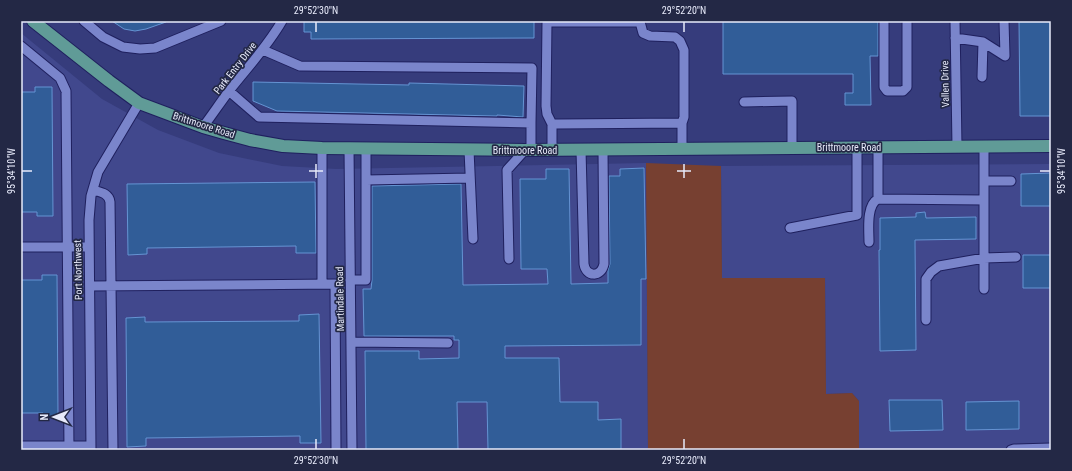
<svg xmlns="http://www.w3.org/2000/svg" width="1072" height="471" viewBox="0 0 1072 471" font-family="'Roboto Condensed',sans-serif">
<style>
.built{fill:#41488d}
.green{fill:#774031}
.building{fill:#315d98;stroke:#6594d3}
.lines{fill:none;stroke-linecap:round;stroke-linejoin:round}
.minor-casing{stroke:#1f205e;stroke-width:11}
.major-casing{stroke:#1f205e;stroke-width:14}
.minor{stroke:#7a85cb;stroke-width:9}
.major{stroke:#609b97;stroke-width:12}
.ticks{fill:none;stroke:#e7eafa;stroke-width:1.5}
.labels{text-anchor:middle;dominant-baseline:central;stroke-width:3.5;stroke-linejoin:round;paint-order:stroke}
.street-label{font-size:10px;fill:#e7eafa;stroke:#232845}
.neatline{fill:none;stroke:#e7eafa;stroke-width:1.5}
.ticks-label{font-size:10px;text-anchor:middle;fill:#e7eafa}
</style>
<rect width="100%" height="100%" fill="#363c7c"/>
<!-- built -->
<path class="built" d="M21,33l81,66 56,31 61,23 63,13 54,3 310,-6 2,287h-627z
M1051,164v286h-192v-49l-7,-8 -26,1 -1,-116h-103l-1,-112z"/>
<!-- green -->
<path class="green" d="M646,163l75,3 1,112h103l1,116 26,-1 7,8v49h-211z"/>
<!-- building -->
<path class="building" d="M112,21h54v1l-20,7 -11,2 -11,-2z
M304,21h230v17l-223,1v-7h-7z
M723,21h155v35h-8l1,49h-26v-12h8v-19h-130z
M1019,21h32v95h-31z
M253,82l156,3v-2l115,3 -1,31 -26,-2v1l-220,-5 -24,-10z
M35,87h17l1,129h-16v-4h-16v-120h14z
M644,168l2,111h-5v66l-136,1v12h54l1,44h38v18l23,-1v31h-133l-1,-48h-30l1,48h-92l-1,-99h54v8l40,-1v-18h-5v-4h-90l-1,-47h8l1,-9v-94l89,-2 2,101 85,-1 -1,-15h-26l-1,-90h26v-10h23l2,115 37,-1v-13l2,-6 -1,-88h11v-7z
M1051,173v33h-30v-32z
M315,182l1,71h-20v-7l-149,2v6l-19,1 -1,-71z
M925,212l1,6 50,-1v22l-61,1 1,110 -36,1 -1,-101h1v-32l36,-1v-4z
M1023,255h28v33h-28z
M42,275h15l1,142h-15v-4h-22v-133h21z
M319,314l2,129h-21v-7l-154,2v8l-19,1 -1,-129 19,-1v5l154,-1v-6z
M889,400h53l1,30 -53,1z
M1019,401v28l-53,1v-28z"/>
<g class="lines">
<defs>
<path id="minor" d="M84,21l19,16 20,10 17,2 15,-1 66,-27
M884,21v66l3,4h16l4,-4v-66
M955,21l2,126
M955,38l28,4 22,14 -1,-35
M21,46l39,32 6,13 3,359
M982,77l1,-35
M229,91l30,26 272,6 1,-55 -232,-2 -37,-16
M744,102l48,-1v47
M531,123v27
M552,124l-5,-10 -1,-8 1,-84h93l3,11 7,3 25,1 5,4 4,9v67l-2,6
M203,127c9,-12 17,-24 26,-36 18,-23 38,-44 53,-70
M878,147v52l106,1v-54
M322,148v136
M349,148l3,302
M469,150l4,89
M552,150v-26h6l124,-1v26
M581,150l3,114c2,13 17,14 20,0l-1,-114
M366,180l104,-2
M984,181h27
M93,190c7,2 16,3 17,12l3,248
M984,200v89
M790,228l67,-13v-68
M869,242c0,-12 -3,-37 9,-43
M21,247h68
M509,259l-2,-89 18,-20
M350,280h16v-132
M90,286l245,-2 1,166
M926,320v-41l5,-7 8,-6 45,-8 32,-1
M351,342l97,1
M21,446h70
M91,450l-2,-230 2,-24 7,-24 41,-69
M1011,450l3,-1 37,-1"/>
<path id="major" d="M33,21l76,60 30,22 64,24 21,6 26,7 33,6 39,2 203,2 526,-4"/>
</defs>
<!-- minor casing -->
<use href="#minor" class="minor-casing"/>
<!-- major casing -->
<use href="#major" class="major-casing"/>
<!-- minor -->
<use href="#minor" class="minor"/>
<!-- major -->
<use href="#major" class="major"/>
</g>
<!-- ticks -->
<path class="ticks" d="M316,22v10M684,22v10M316,164v14M684,164v14M22,171h10M309,171h14M677,171h14M1040,171h10M316,439v10M684,439v10"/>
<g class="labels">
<!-- street labels -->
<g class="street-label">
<text transform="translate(235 68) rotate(-52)">Park Entry Drive</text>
<text transform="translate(945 84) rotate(-91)">Vallen Drive</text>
<text transform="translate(204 125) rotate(18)">Brittmoore Road</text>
<text x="849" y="147">Brittmoore Road</text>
<text x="525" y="150">Brittmoore Road</text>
<text transform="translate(78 270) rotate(-91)">Port Northwest</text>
<text transform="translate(340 299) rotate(-91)">Martindale Road</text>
</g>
</g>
<!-- border -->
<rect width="1072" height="471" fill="none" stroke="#232845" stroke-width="44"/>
<!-- north arrow -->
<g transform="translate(54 417) rotate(270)" stroke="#232845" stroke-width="3" paint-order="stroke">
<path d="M0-3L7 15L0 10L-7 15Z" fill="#e7eafa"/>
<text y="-6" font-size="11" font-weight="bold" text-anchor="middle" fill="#e7eafa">N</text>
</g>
<rect x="22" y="22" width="1028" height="427" class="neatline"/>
<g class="ticks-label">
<text x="316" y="14">29°52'30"N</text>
<text x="684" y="14">29°52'20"N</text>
<text transform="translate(1061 171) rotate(-90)" y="4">95°34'10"W</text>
<text transform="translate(11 171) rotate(-90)" y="4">95°34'10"W</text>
<text x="316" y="464">29°52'30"N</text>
<text x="684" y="464">29°52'20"N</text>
</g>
</svg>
